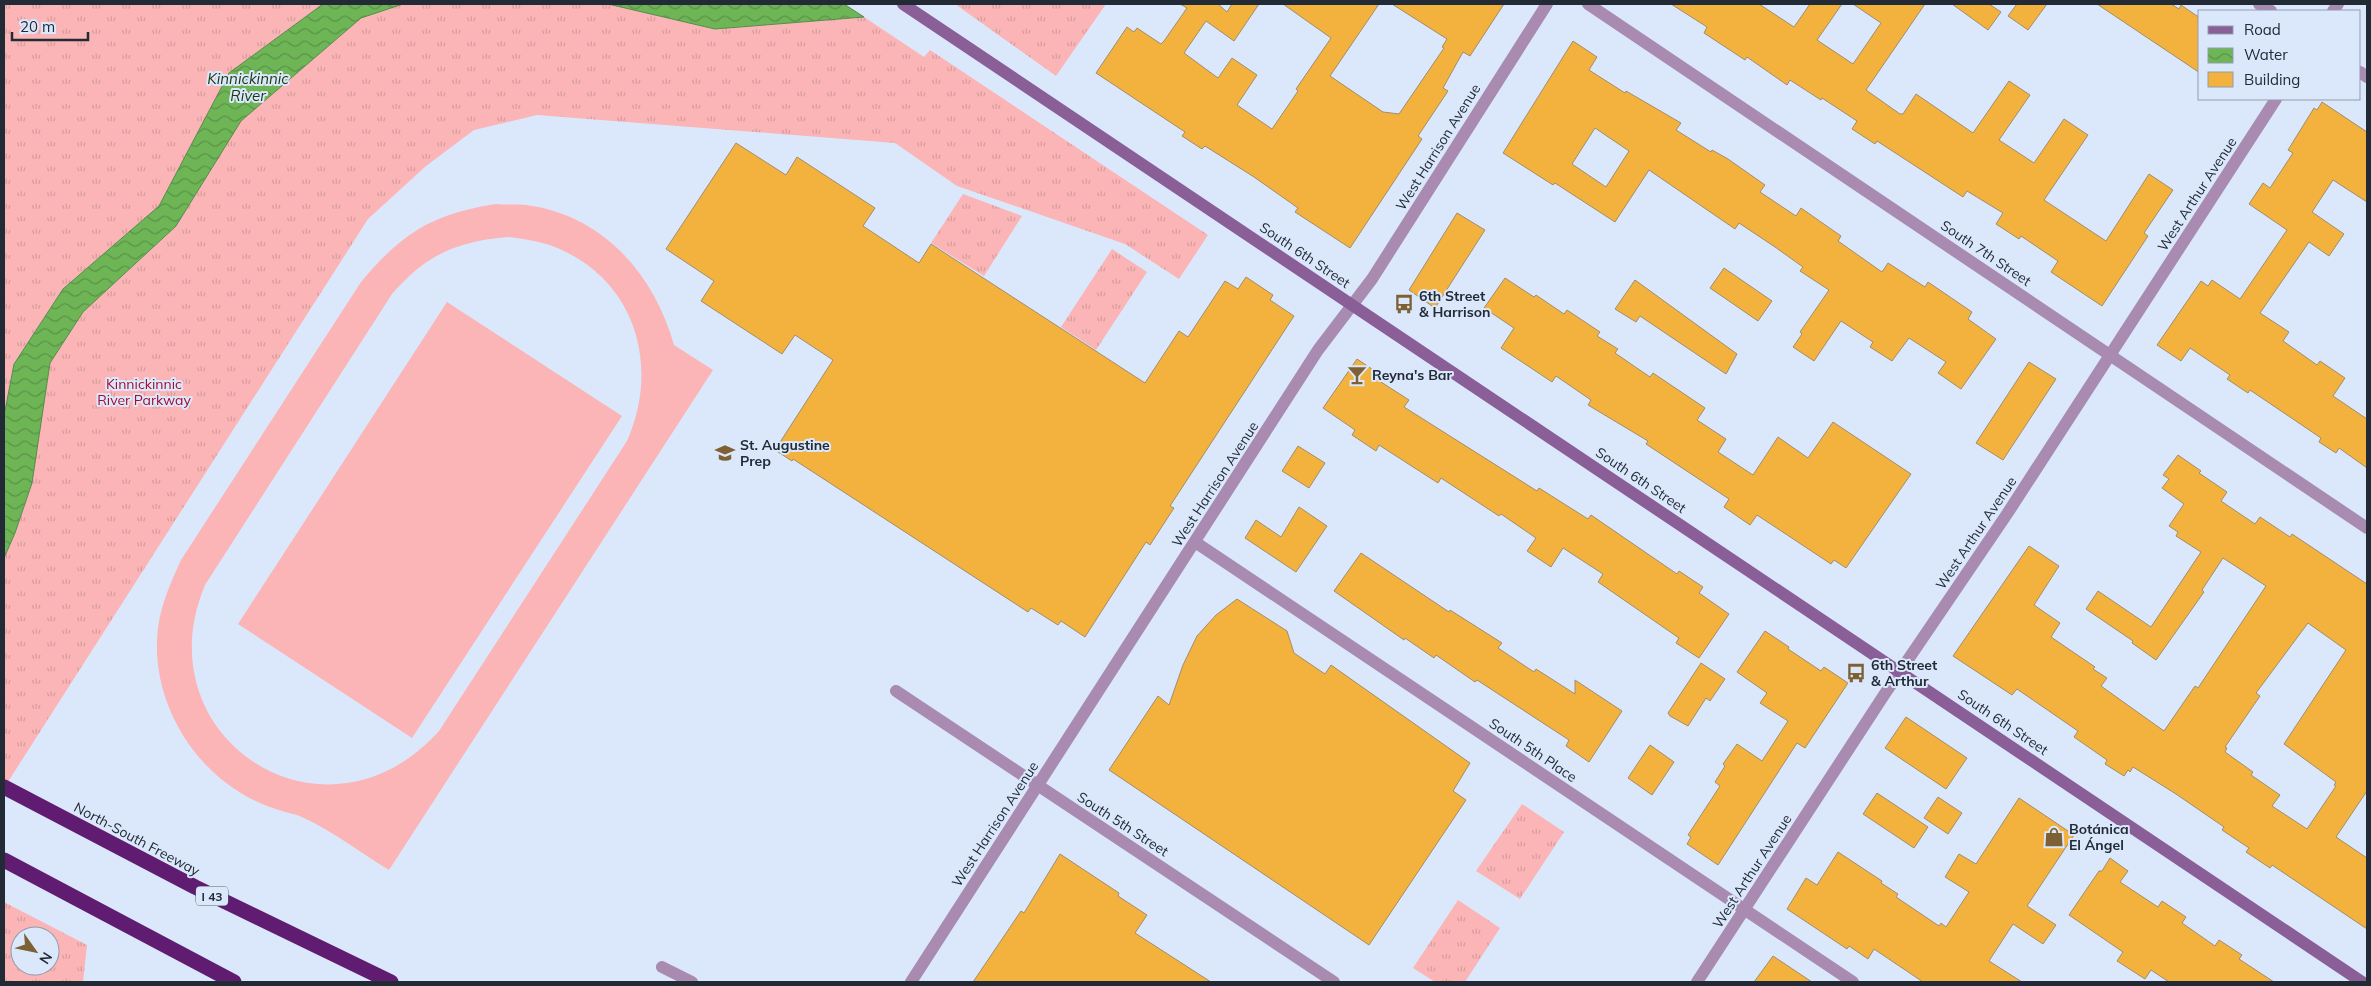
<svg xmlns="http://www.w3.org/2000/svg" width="2371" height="986" viewBox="0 0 2371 986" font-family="Mulish,sans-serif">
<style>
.grass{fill:url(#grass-tufts);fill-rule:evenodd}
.pitch{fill:#fbb5b6;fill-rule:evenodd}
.water{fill:url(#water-waves);stroke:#578b4c}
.building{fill:#f2b23d;stroke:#a18d6d;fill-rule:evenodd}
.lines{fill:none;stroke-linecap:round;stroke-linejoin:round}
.street{stroke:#a98bb2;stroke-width:12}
.secondary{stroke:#8a5e97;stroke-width:12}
.highway{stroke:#5f1c71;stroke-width:15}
.labels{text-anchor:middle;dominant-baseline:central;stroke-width:4;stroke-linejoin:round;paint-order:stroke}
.shield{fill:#dbe8fc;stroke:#5a6371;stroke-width:1}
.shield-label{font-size:12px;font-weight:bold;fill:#222a36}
.street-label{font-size:14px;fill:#222a36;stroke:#dbe8fc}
.poi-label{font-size:14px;font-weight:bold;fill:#222a36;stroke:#dbe8fc;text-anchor:start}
.park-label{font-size:14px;fill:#a20c2e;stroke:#dbe8fc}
.water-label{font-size:15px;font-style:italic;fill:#1b3711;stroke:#dbe8fc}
</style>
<defs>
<pattern id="grass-tufts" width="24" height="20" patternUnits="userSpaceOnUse" patternTransform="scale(1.25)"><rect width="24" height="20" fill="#fbb5b6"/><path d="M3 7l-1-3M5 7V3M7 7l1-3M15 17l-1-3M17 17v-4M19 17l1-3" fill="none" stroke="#d79c9d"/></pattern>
<pattern id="water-waves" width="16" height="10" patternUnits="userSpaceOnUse" patternTransform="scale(1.25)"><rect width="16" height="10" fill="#6eb556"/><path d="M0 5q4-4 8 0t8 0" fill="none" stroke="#5a9348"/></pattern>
</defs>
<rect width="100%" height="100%" fill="#dbe8fc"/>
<!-- grass -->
<path class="grass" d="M4,4h319l-94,69 -70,133 -96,83 -49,74 -10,53z
M403,4h205l107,25 149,-12 60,40 6,-7 278,185 -29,44 -54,-35 -168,-58 -62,-43 -358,-28 -63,15 -48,36 -58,53 -364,569v-230l11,-25 17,-50 18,-120 33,-51 93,-86 65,-105 120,-103z
M955,4h151l-50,72z
M963,194l59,22 -38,60 -53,-33z
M1112,249l35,23 -51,78 -35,-23z
M1522,804l42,28 -44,67 -44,-28z
M1458,900l42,28 -35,54h-30l-22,-14z
M4,902l83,43 -4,37h-79zM20,936h30v30h-30z"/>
<!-- pitch -->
<path class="pitch" d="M496,204c10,1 20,0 30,1 77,10 128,69 148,140l39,25 -324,500c-28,-17 -55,-38 -85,-52 -7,-4 -17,-5 -25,-8 -13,-4 -27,-10 -38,-17 -55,-33 -91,-100 -83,-165 3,-24 13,-46 23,-68l180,-278c41,-49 71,-68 135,-78zM507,237c18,2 38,5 55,13 76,35 97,119 65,191l-188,290c-114,127 -298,7 -234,-146l187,-291c34,-39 63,-52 115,-57z
M447,302l175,114 -210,322 -174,-114z"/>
<!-- water -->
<path class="water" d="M323,4h80l-42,14 -120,103 -65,105 -93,86 -33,51 -18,120 -17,50 -11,25v-142l10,-52 49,-75 96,-83 70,-133z
M608,4h236l20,13 -149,12z"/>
<!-- building -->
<path class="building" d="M1180,4h38l9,8 5,-8h27l-25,37 -28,-20 -22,32 34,25 14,-20 25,17 -20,30 35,24 26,-38 -2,-2 35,-51 -48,-34h96l-49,72 53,36 16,2 45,-66 -2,-1 5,-8 -55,-35h112l-34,52 -7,-4 -20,36 5,3 -30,45 4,3 -72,109 -55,-36 3,-4 -44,-31 -49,-31 -3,3 -20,-13 3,-4 -89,-59 31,-46 7,5 3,-4 24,16 3,-3 23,-33z
M1671,4h88l35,23 16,-23h32l-25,36 36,24 28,-41 -28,-19h72l-59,86 34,24h3l13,-20 57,39 36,-52 21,14 -31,45 35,23 30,-44 24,16 -44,65 62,41 43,-67 24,16 -29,43 4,3 -46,70 -51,-34 7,-11 -37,-25 -2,3 -23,-15 7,-11 -36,-22 -4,6 -86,-56 -2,3 -23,-15 5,-8 -35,-23 -1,2 -31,-20 -3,5 -40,-28 -2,3 -41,-27 3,-6z
M1952,4h37l12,8 -13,18z
M2017,4h30l-19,26 -20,-14z
M2097,4h74l8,5 2,-4 19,13v55z
M1573,41l24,16 -8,13 36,23 1,-2 55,32 -5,7 35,22 1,-2 16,9 37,26 -5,7 36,24 5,-8 40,28 -3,5 44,31 6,-9 37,24 3,-5 44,30 -4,7 28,20 -35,50 -23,-16 8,-11 -37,-24 -17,23 -22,-14 3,-5 -32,-21 -27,40 -21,-14 9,-13 -2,-2 29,-42 -29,-19 3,-4 -28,-20 -36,-24 -4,6 -86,-59 -34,52 -60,-39 -2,2 -50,-32zM1595,128l34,23 -23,36 -34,-23z
M2322,102l45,30v70l-34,-22 -21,32 32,22 -15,22 -20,-14 -49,71 29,19 -6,9 34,24 3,-4 25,17 -12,18 34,23v49l-28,-20 -3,5 -17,-11 2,-4 -71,-48 -2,3 -21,-14 3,-4 -40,-27 -9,13 -24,-16 44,-64 7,5 4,-6 28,19 47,-69 -38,-26 14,-21 7,5 23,-35 -5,-3 26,-42 3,2z
M736,143l50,32 11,-18 78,51 -12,18 56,37 12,-19 214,139 34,-52 9,6 37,-56 13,8 8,-12 27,18 -3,5 24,16 -124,190 4,2 -24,37 -4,-3 -61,95 -24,-16 -3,4 -27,-17 -3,4 -235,-153 -1,2 -17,-11 58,-90 -38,-25 -13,19 -81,-53 13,-20 -48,-32z
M1457,213l28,17 -50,78 -26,-18z
M1724,268l48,33 -14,20 -48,-33z
M1505,278l29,19 2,-2 28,19 3,-4 33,22 -3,4 21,13 -3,4 35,24 3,-4 52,35 -8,12 29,19 -8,13 35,23 25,-38 30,21 25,-36 78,52 -65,94 -12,-8 -3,4 -74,-49 -7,10 -26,-18 5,-8 -83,-55 2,-3 -60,-36 3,-5 -35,-24 -4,6 -51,-34 13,-20 -30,-20z
M1635,280l102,74 -11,20 -86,-58 -4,6 -21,-13z
M1357,359l27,18 -3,5 28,18 -5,7 133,84 2,-3 49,31 3,-4 86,59 2,-3 24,16 -4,6 30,21 -30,44 -23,-15 3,-5 -81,-56 5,-8 -40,-26 -12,19 -24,-16 9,-13 -35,-24 -2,2 -58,-38 -3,5 -59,-38 -3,6 -24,-16 3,-5 -32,-22z
M2029,362l27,17 -53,81 -27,-17z
M1298,446l27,17 -16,25 -27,-17z
M2178,455l23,16 -2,2 28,19 -6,9 34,23 5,-7 30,20 2,-3 75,50v207l-31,46 31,21v71l-95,-64 -2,3 -24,-16 3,-4 -27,-18 2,-3 -48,-33 -43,-27 -3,5 -2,-2 -4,6 -19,-12 2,-4 -33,-23 4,-6 -61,-42 -5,6 -59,-39 76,-110 30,20 -25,39 26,18 -9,14 44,30 -2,2 14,9 -6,8 63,45 31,-45 3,2 68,-102 -43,-28 -21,32 2,2 -48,68 -24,-17 1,-2 -47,-32 12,-18 53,36 50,-75 -25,-16 2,-4 -9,-6 15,-22 -22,-16 7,-9 -6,-4zM2308,623l38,27 -62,94 52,38 -2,3 2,1 -29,43 -35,-23 8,-11 -29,-20 2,-3 -28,-20 2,-4 -2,-1 35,-51 -4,-3z
M1299,507l28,19 -31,46 -51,-34 11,-18 25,17z
M1361,553l88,59 1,-2 52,33 -4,5 36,24 2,-3 39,25v-14l47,31 -33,51 -23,-16 3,-6 -92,-60 -2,2 -39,-27 -2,3 -29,-20 -1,2 -70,-49z
M1237,599l50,32 7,22 31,21 6,-9 139,98 -17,28 13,9 -97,145 -260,-175 49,-74 11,9 14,-40 14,-29 19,-21z
M1765,631l24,16 -1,2 33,22 3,-4 24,16 -43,65 -8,-5 -79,122 -31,-21 4,-7 -3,-2 32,-49 -5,-4 10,-16 -2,-2 14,-20 25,17 26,-40 -28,-18 7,-10 -30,-21z
M1701,663l24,16 -15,22 -4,-3 -18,28 -18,-10 -2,-3z
M1906,717l61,41 -21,31 -61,-41z
M1650,745l24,17 -22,33 -24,-17z
M1877,793l51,34 -14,21 -51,-34z
M1938,797l24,16 -14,21 -24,-16z
M2019,798l55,37 -47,71 29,19 -13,19 -30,-20 -24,37 33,21h-99l-49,-33 -6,10 -19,-13 -2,3 -60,-40 19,-31 11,7 21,-33 44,29 -1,2 17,11 -2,3 43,29 2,-3 5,4 23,-35 -24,-15 14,-23 17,10z
M1060,854l59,39 -1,3 29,19 -12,18 76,49h-238l48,-71 3,2z
M2110,858l18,13 -8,11 38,25 4,-6 24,16 -4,6 33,23 4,-6 23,15 -3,4 35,23h-105l-18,-12 -6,9 -28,-18 6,-9 -54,-37 30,-44h3z
M1773,956l39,26h-58z"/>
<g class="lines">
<!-- street -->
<path class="street" d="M1588,4l779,524
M2259,4l12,7
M2333,11l5,-7
M2360,72l7,5
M1195,542l658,440
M896,691l438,291
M662,967l30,15
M911,982l407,-632 54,-71 175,-275
M1697,982l187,-287 123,-181 269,-415"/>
<!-- secondary -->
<path class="secondary" d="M903,4l1459,978"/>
<!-- highway -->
<path class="highway" d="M4,787l191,100 196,95
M4,860l230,122"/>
</g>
<!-- icons -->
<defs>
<symbol id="bus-bare" viewBox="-9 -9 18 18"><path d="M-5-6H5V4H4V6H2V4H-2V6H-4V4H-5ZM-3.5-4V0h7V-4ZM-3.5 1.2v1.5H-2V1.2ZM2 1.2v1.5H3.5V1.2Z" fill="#7d6134" stroke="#dbe8fc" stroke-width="2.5" paint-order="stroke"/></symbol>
<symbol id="bar-bare" viewBox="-9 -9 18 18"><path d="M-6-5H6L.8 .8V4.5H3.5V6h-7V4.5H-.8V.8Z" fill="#7d6134" stroke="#dbe8fc" stroke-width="2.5" paint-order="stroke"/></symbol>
<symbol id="school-bare" viewBox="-9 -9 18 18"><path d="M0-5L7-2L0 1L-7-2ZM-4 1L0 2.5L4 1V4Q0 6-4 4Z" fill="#7d6134" stroke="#dbe8fc" stroke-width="2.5" paint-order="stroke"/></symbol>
<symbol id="shop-bare" viewBox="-9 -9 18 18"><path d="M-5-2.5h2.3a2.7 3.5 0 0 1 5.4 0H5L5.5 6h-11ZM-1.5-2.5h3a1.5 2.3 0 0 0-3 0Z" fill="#7d6134" stroke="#dbe8fc" stroke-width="2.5" paint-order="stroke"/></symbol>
</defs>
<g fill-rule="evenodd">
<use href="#bus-bare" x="1390" y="290" width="28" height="28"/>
<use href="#bar-bare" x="1343" y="361" width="28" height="28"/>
<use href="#school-bare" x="711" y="439" width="28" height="28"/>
<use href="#bus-bare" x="1842" y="659" width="28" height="28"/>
<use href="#shop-bare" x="2040" y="823" width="28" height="28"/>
</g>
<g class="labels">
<!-- shield labels -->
<rect class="shield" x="196" y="886.5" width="32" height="19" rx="4"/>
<g class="shield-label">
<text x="212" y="896">I 43</text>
</g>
<!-- street labels -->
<g class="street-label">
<text transform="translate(1438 147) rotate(-58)">West Harrison Avenue</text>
<text transform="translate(2197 194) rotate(-57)">West Arthur Avenue</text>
<text transform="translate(1986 253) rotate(34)">South 7th Street</text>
<text transform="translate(1305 255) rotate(34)">South 6th Street</text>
<text transform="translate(1641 480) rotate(34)">South 6th Street</text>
<text transform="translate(1215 484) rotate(-57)">West Harrison Avenue</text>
<text transform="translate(1976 533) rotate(-56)">West Arthur Avenue</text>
<text transform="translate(2003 722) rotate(34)">South 6th Street</text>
<text transform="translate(1533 750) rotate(34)">South 5th Place</text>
<text transform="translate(995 824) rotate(-57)">West Harrison Avenue</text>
<text transform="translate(1123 824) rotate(33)">South 5th Street</text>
<text transform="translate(137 839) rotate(28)">North-South Freeway</text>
<text transform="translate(1752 871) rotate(-57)">West Arthur Avenue</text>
</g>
<!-- poi labels -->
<g class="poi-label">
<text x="1419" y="296">6th Street<tspan x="1419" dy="16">&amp; Harrison</tspan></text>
<text x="1372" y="375">Reyna's Bar</text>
<text x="740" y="445">St. Augustine<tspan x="740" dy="16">Prep</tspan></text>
<text x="1871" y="665">6th Street<tspan x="1871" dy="16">&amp; Arthur</tspan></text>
<text x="2069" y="829">Botánica<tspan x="2069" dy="16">El Ángel</tspan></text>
</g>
<!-- park labels -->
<g class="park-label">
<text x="144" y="384">Kinnickinnic<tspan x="144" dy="16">River Parkway</tspan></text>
</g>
<!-- water labels -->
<g class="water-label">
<text x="248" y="78">Kinnickinnic<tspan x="248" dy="17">River</tspan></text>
</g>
</g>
<!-- border -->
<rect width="2371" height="986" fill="none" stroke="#222a36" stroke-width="10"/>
<!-- legend -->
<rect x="2198" y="10" width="162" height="90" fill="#dbe8fc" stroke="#919cad"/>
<rect x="2208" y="26" width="25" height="8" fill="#8a5e97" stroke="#919cad"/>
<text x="2244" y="35" font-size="15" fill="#222a36">Road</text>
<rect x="2208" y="48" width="25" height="15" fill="url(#water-waves)" stroke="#919cad"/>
<text x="2244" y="60" font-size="15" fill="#222a36">Water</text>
<rect x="2208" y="72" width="25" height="15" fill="#f2b23d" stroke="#919cad"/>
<text x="2244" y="85" font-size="15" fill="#222a36">Building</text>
<!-- north arrow -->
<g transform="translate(35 951) rotate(123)"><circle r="24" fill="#dbe8fc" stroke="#919cad"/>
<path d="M0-4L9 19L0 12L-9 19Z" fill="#7d6134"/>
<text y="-8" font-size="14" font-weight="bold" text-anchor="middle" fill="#222a36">N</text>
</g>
<!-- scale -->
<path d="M12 32v8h76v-8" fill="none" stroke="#222a36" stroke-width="2.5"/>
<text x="20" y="32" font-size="15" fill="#222a36" stroke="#dbe8fc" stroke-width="4" paint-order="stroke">20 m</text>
</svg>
